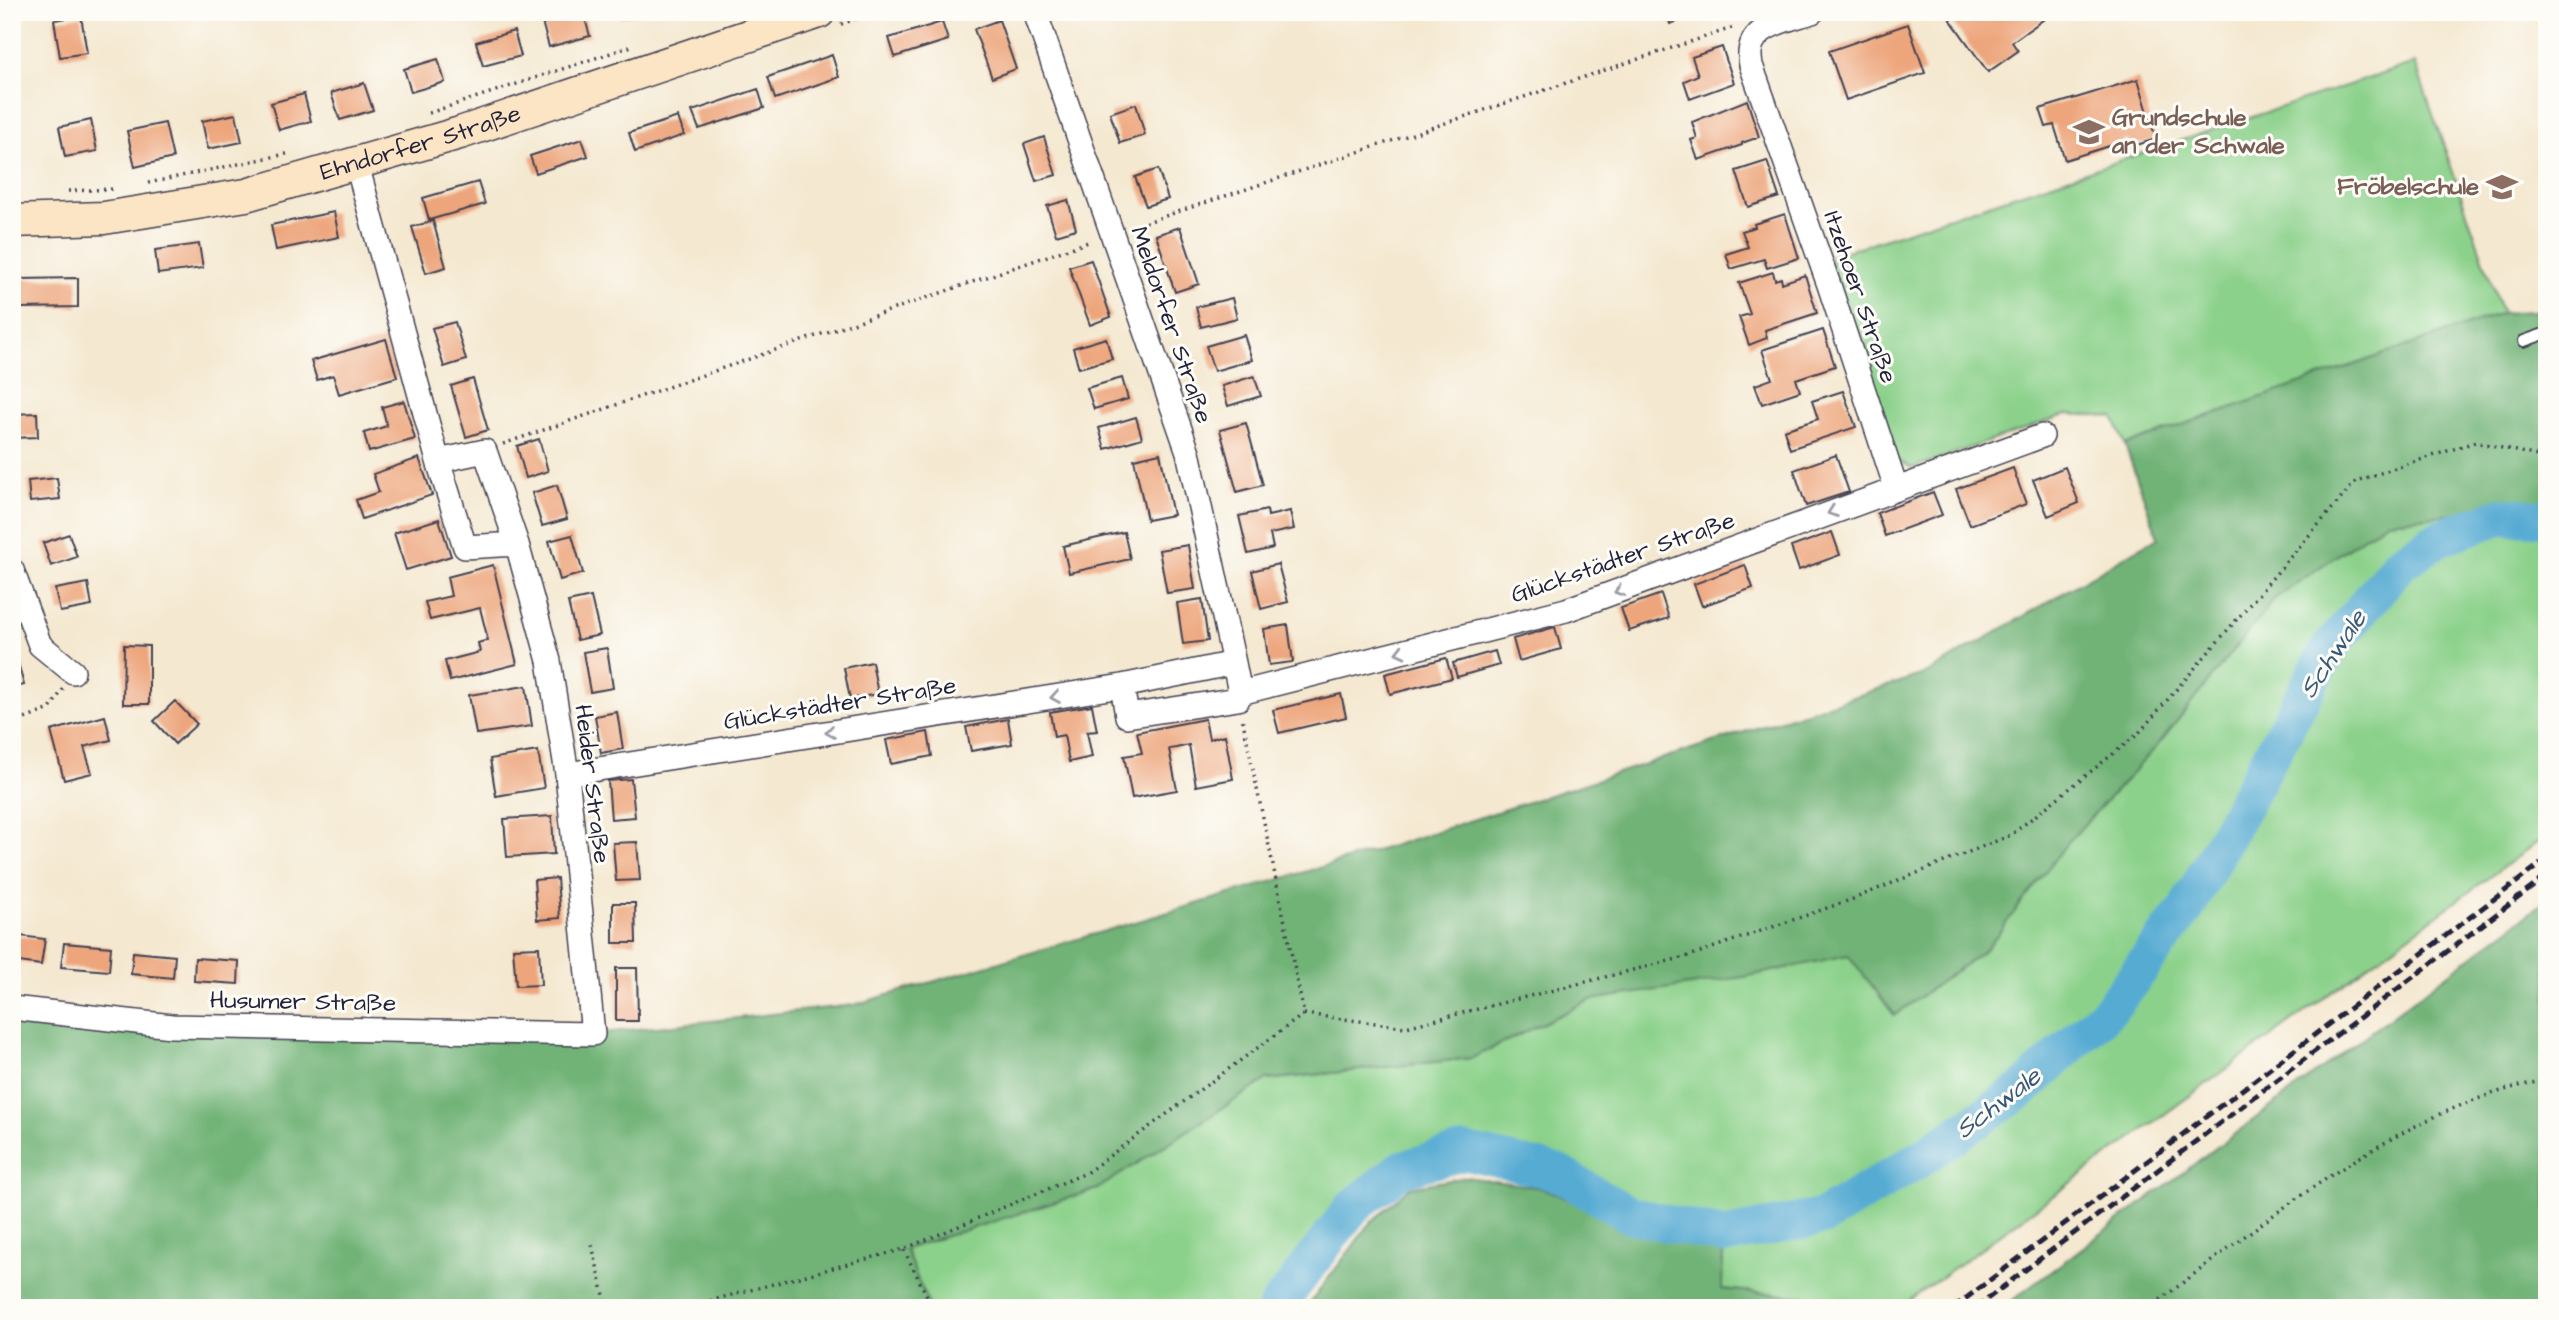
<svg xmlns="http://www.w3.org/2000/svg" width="2559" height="1320" viewBox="0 0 2559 1320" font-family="'Architects Daughter',sans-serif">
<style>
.green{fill:#8cd18b;stroke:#577a63;stroke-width:2}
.forest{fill:#71b377;stroke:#4a6a59;stroke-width:2}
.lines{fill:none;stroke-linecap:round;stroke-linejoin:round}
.river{stroke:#57abd3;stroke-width:37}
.building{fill:#eda57b}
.lane-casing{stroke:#424051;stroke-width:14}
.street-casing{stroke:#424051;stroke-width:26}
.secondary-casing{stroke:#424051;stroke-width:35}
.path{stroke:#424051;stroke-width:3.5;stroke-dasharray:2 5;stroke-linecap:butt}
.lane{stroke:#fff;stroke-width:10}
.street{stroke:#fff;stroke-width:23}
.secondary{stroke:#fce5c4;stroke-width:32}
.rail{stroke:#22223b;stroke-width:5;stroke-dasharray:10 5;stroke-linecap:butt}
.oneway{stroke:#9c9ca7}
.labels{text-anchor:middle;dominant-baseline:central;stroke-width:6;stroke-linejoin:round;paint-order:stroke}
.education-label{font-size:24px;font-weight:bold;fill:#785e54;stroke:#fdfcf7;text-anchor:start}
.street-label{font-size:24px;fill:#22223b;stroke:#fdfcf7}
.water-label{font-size:26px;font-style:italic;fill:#375978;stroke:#fdfcf7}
</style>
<rect width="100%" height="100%" fill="#fdfcf7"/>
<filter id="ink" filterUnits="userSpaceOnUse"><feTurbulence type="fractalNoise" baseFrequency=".0143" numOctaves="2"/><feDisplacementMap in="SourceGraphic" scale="14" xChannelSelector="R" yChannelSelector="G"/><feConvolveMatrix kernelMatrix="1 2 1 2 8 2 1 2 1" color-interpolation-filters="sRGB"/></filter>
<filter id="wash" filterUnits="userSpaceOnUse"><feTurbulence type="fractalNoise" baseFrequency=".00686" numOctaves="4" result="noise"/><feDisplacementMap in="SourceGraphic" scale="28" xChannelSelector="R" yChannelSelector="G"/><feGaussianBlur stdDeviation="1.57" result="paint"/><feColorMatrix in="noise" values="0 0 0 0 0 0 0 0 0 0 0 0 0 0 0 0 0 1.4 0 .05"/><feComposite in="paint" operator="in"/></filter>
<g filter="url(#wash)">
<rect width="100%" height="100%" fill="#f4e8d0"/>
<!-- green -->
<path class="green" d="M2415,63l87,250 -377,132 -12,-28 -45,-3 -156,54 -16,-8 -67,-203z
M2497,510l50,13v312l-645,471 -181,-17 3,-53 -94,-21 -74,-43 -91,-20 -64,17 -49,39 -76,100h-346l-26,-59 193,-60 169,-109 206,-22 118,-58 259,-45 45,60 174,-173 89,-96 118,-148 112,-77z"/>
<!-- forest -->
<path class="forest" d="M2547,310v200h-50l-110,11 -112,77 -118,148 -89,96 -81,106 -92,67 -47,-60 -104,22 -154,23 -118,58 -206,22 -169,109 -192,60 25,59h-918v-300l581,26 261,-29 522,-154 551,-178 231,-136 -33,-92 377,-132z
M2547,900v408h-545z
M1466,1177l77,11 83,38 97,24 -1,39 180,17 -2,2h-594l65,-86 39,-35z"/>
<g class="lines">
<!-- river -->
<path class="river" d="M1276,1308l76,-100 49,-39 64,-17 91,20 74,43 94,21 99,-19 97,-58 102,-69 89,-82 75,-99 143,-260 70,-85 42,-27 60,-21 46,2"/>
</g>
<g id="blocks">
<!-- building -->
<path class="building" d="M157,12h23v1l-21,5z
M578,12h5l7,24 -41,11 -7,-25z
M619,12h17v1l-15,5z
M1667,12h22l2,5 -21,7z
M1945,12h109l-42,30 6,9 -30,21z
M81,16l6,37 -27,4 -6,-37z
M999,20l17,49 -24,9 -18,-49z
M942,22l6,18 -53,17 -6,-19z
M1908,24l17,49 -79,27 -17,-49z
M514,31l7,25 -38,10 -7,-24z
M1722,47l12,36 -44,16 -6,-18 14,-6 -6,-18z
M832,55l7,22 -64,22 -7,-22z
M438,59l7,23 -34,10 -7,-23z
M2138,79l18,60 -26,8 -2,-7 -63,20 -11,-35 -8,2 -6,-18z
M364,83l9,27 -33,10 -9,-27z
M758,89l6,19 -65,21 -7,-18z
M304,94l7,27 -32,9 -8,-27z
M1747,100l12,37 -17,6v2l-44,15 -7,-20 6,-2 -5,-16z
M1136,104l9,31 -25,8 -10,-30z
M236,114l6,28 -34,7 -6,-28z
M678,117l6,18 -49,17 -6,-19z
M91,120l6,31 -32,6 -6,-30z
M165,123l8,35 -38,9 -8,-36z
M16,134l3,30 -7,1v-30z
M1044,137l12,38 -20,6 -12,-37z
M582,139l6,17 -52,17 -6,-17z
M1767,161l12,36 -31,10 -12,-36z
M1158,169l10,30 -22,7 -11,-29z
M478,182l7,22 -56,16 -6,-22z
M1068,200l8,29 -20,6 -9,-29z
M334,212l5,25 -63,13 -5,-25z
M1785,214l14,44 -32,10 -3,-9 -33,10 -5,-15 22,-7 -6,-16 13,-4 -1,-3z
M433,221l13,46 -20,6 -14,-46z
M1180,227l19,57 -24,8 -19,-57z
M199,244l4,24 -45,6 -3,-24z
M1091,260l20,57 -21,8 -21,-58z
M1773,272l2,8 6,-2 1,5 23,-8 12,38 -52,17 2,8 -18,7 -10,-28 11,-3 -11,-31z
M78,278v29l-57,1 -1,-29z
M1232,298l5,20 -36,9 -5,-20z
M455,322l11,38 -22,7 -12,-39z
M1823,330l12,36 -39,13 4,12 -38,13 -7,-19 17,-6 -10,-29z
M1244,335l8,25 -38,11 -8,-25z
M1106,338l6,21 -33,9 -6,-20z
M386,339l11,38 -58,17 -6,-19 -16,5 -6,-19z
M1254,376l7,20 -33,10 -6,-20z
M1122,378l6,21 -34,10 -7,-21z
M473,379l15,51 -22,7 -15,-51z
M1843,391l13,36 -66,22 -6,-19 34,-11 -6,-18z
M404,401l11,38 -46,13 -5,-19 23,-7 -5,-19z
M37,413l1,24 -26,1v-24z
M1136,417l6,21 -37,11 -6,-21z
M1246,423l17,62 -26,7 -17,-62z
M539,439l9,32 -22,7 -9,-32z
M1160,453l13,62 -26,5 -13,-61z
M1836,455l13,37 -43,14 -12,-36z
M419,458l13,37 -70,24 -6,-19 23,-8 -6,-18z
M2065,467l14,36 -31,13 -15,-36z
M2013,468l13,36 -56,21 -14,-36z
M57,478l3,21 -30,3 -2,-21z
M557,485l10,34 -25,7 -10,-33z
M1933,492l9,23 -57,21 -8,-23z
M1267,510l1,6 22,-5 4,18 -24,5 3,14 -25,6 -9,-38z
M439,519l12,37 -45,14 -12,-37z
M1124,532l6,27 -61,14 -6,-27z
M1832,532l8,23 -41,15 -8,-23z
M69,534l8,23 -26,9 -8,-23z
M572,535l11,38 -23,7 -11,-39z
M1188,545l7,44 -28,4 -8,-43z
M1278,564l10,38 -27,7 -9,-38z
M493,565l24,99 -67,17 -5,-20 35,-9 -2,-9 10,-3 -8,-32 -50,12 -5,-18 26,-6 -4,-19z
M1745,565l8,23 -51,18 -8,-22z
M88,583l4,23 -32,6 -5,-23z
M1661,594l8,24 -40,13 -8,-23z
M591,597l9,38 -23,5 -9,-38z
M1202,599l6,42 -25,3 -6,-41z
M1288,625l5,37 -24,3 -5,-36z
M1555,627l6,22 -42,12 -6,-22z
M124,645l25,1v58h-26z
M607,648l6,40 -23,4 -7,-40z
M1495,651l4,14 -42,12 -4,-14z
M1446,658l6,20 -62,16 -5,-20z
M17,659l7,26 -12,3v-28z
M872,662l6,32 -28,5 -6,-31z
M526,686l6,40 -56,8 -7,-39z
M1341,694l5,23 -67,16 -6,-23z
M175,701l22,23 -22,20 -21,-23z
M1092,705l5,26 -10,1 5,25 -23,5 -5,-27 -10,2 -4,-25z
M617,712l6,37 -22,4 -6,-37z
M105,716l6,24 -27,7 8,26 -28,7 -13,-49z
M1008,719l4,25 -41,7 -5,-24z
M1205,719l4,20 16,-4 8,44 -37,7 -7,-41 -13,3 -7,1 8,41 -45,8 -8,-42 18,-3 -5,-21z
M928,732l4,24 -41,8 -5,-24z
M538,751l6,37 -48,8 -6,-37z
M631,779l4,38 -24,2 -3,-38z
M552,816l2,38 -47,3 -3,-38z
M637,842l3,38 -24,1 -3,-38z
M557,878l3,40 -23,2 -3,-40z
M613,903h22l1,40h-23z
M12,935l33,4 -4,26 -29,-4z
M64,943l47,4 -2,24 -48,-4z
M539,947l2,38 -25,1 -3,-38z
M133,952l42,4 -2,22 -42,-4z
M195,958l44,3 -1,23 -44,-3z
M616,968h21l1,53h-22z"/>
</g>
</g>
<g filter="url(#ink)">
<use href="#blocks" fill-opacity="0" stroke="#424051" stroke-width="2"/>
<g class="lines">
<defs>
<path id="lane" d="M2524,341l23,-8"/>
<path id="street" d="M1035,12l153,440 46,211 6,30 -2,6 -111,17 -5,-30 112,-23
M1812,12c-30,10 -69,14 -61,53l78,220 67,203
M357,165l81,296 27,86 52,-3
M12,570l28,75 33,27
M1240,693l326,-83 476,-174
M567,774l555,-88
M12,1008l160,18 421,8 -26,-260 -18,-113 -32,-117 -32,-93 -47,10"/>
<g id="secondary">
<path id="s1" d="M12,221l92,-3 142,-23 214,-62 359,-121"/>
</g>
</defs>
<!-- lane casing -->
<use href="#lane" class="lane-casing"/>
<!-- street casing -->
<use href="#street" class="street-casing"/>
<!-- secondary casing -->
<use href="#secondary" class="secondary-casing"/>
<!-- path -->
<path class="path" d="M841,24l35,-12
M429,113l206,-68
M148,183l143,-30
M68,191l45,-2
M1132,227l600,-199 3,2
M503,444l588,-203
M12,724l38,-15 13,-20
M1304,1014l102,13 283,-71 164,-57 158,-64 127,-101 218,-253 119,-39 72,16
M592,1245l15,63
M904,1250l29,58
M683,1308l221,-59 182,-76 218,-159 -62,-297
M2149,1308c115,-85 254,-203 398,-228"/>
<!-- lane -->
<use href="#lane" class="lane"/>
<!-- street -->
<use href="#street" class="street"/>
<!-- secondary -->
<use href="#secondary" class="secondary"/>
<!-- rail -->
<path class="rail" d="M1953,1308l594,-449
M1975,1308l572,-432"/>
</g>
<!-- one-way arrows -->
<defs><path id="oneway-chevron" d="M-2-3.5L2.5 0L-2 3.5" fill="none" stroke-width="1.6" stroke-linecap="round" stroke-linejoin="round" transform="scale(1.75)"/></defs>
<g class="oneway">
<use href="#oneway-chevron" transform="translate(1832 512) rotate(160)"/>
<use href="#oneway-chevron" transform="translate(1619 591) rotate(160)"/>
<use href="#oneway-chevron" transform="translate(1400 652) rotate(166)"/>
<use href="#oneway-chevron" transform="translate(1055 697) rotate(171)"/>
<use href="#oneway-chevron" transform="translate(830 732) rotate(171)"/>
</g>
</g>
<!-- icons -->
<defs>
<symbol id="school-bare" viewBox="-9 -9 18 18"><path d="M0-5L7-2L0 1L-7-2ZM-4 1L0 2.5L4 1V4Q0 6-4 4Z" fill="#8d6e63" stroke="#fdfcf7" stroke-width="2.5" paint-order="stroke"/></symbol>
</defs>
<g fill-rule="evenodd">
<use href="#school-bare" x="2067" y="110" width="44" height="44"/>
<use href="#school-bare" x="2480" y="165" width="44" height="44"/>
</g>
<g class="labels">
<!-- education labels -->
<g class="education-label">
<text x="2112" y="118">Grundschule<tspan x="2112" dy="28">an der Schwale</tspan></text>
<text x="2479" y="187" text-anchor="end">Fröbelschule</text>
</g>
<!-- street labels -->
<g class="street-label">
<text stroke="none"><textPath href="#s1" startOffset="418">Ehndorfer Straße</textPath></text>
<text transform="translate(1860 297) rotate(71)">Itzehoer Straße</text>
<text transform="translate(1171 325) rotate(71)">Meldorfer Straße</text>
<text transform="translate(1623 558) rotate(-19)">Glückstädter Straße</text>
<text transform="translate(840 704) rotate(-9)">Glückstädter Straße</text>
<text transform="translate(592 784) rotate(83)">Heider Straße</text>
<text transform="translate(303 1002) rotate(1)">Husumer Straße</text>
</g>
<!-- water labels -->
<g class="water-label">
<text transform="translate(2333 654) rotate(-56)">Schwale</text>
<text transform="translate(1998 1103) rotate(-37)">Schwale</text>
</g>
</g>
<!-- margin -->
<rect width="2559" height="1320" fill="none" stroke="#fdfcf7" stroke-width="42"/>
</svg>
